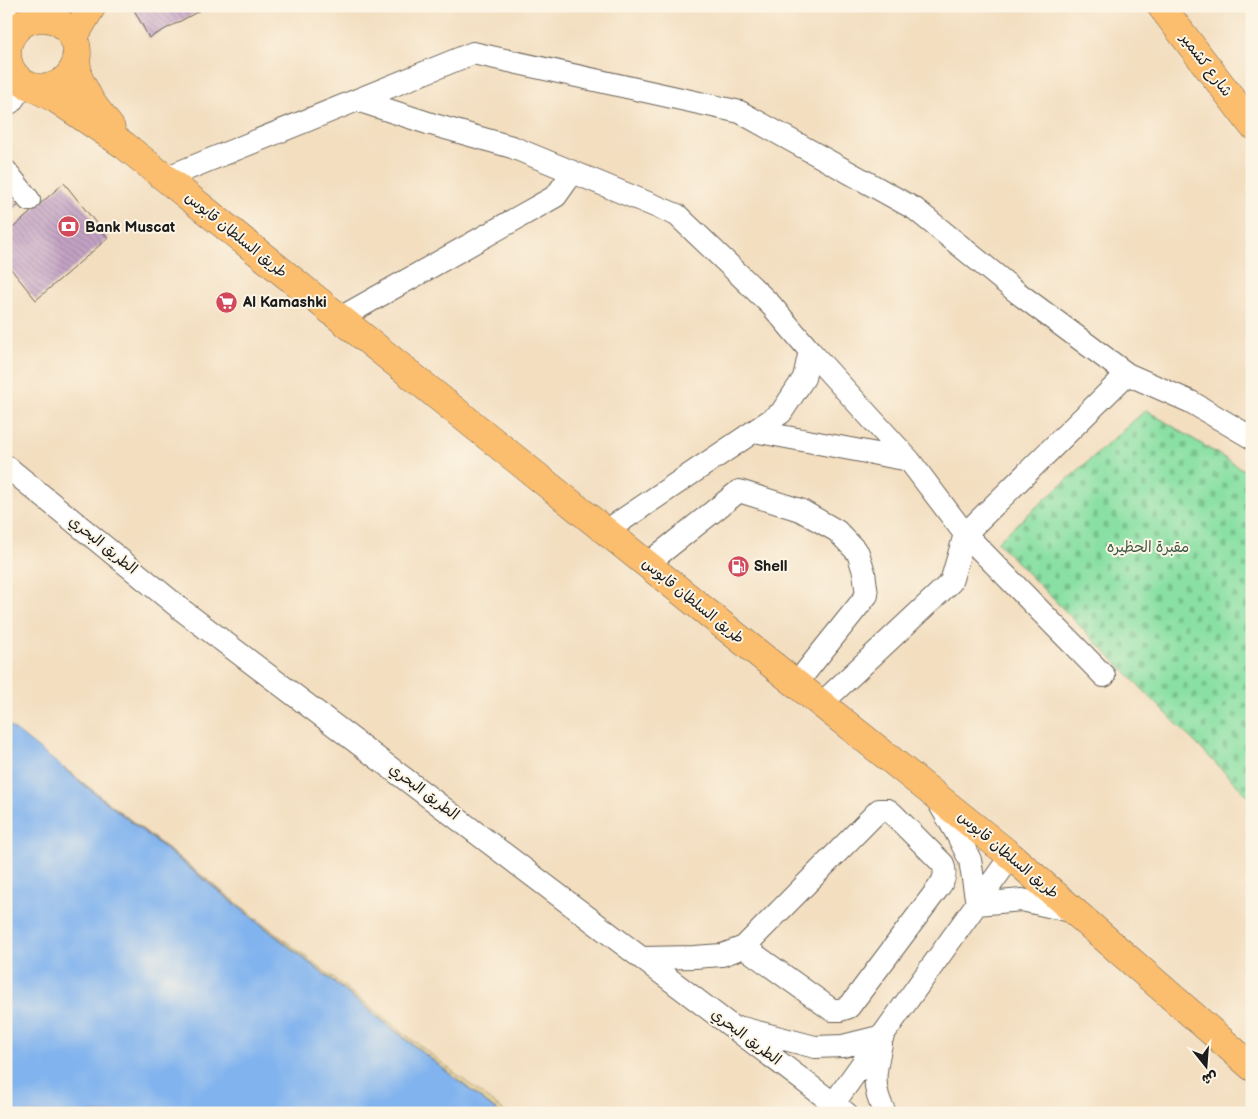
<svg xmlns="http://www.w3.org/2000/svg" width="1258" height="1119" viewBox="0 0 1258 1119" font-family="'Balsamiq Sans','Playpen Sans Arabic',sans-serif">
<style>
.sand{fill:url(#sand-dots);stroke:#857b5d}
.cemetery{fill:url(#cemetery-stones);stroke:#537e60}
.water{fill:#81b3ee;stroke:#4e6885}
.building{fill:url(#building-back-hatch)}
.lines{fill:none;stroke-linecap:round;stroke-linejoin:round}
.minor-casing{stroke:#676055;stroke-width:24}
.major-casing{stroke:#676055;stroke-width:29}
.minor{stroke:#fff;stroke-width:22}
.major{stroke:#fbbd6e;stroke-width:28}
.labels{text-anchor:middle;dominant-baseline:central;stroke-width:4;stroke-linejoin:round;paint-order:stroke}
.street-label{font-size:15px;fill:#1c1c1c;stroke:#fcf5e5}
.poi-label{font-size:15px;font-weight:bold;fill:#1c1c1c;stroke:#fcf5e5;text-anchor:start}
.park-label{font-size:15px;fill:#3d5745;stroke:#fcf5e5}
</style>
<defs>
<pattern id="sand-dots" width="8" height="8" patternUnits="userSpaceOnUse" patternTransform="scale(1.25)"><rect width="8" height="8" fill="#eeda9e"/><path d="M2 2h.1M6 6h.1" fill="none" stroke="#ccba88" stroke-width="1.8" stroke-linecap="round"/></pattern>
<pattern id="cemetery-stones" width="16" height="16" patternUnits="userSpaceOnUse" patternTransform="scale(1.25)"><rect width="16" height="16" fill="#8ae0a4"/><path d="M2 7V4a2 2 0 0 1 4 0v3zM10 15v-3a2 2 0 0 1 4 0v3z" fill="#76c08d"/></pattern>
<pattern id="building-back-hatch" width="6" height="6" patternUnits="userSpaceOnUse" patternTransform="scale(1.25)"><rect width="6" height="6" fill="#c4a3c5"/><path d="M-1 5l2 2M0 0l6 6M5-1l2 2" fill="none" stroke="#9e849f"/></pattern>
</defs>
<rect width="100%" height="100%" fill="#fcf5e5"/>
<filter id="ink" filterUnits="userSpaceOnUse"><feTurbulence type="fractalNoise" baseFrequency=".02" numOctaves="2"/><feDisplacementMap in="SourceGraphic" scale="10" xChannelSelector="R" yChannelSelector="G"/><feConvolveMatrix kernelMatrix="1 2 1 2 8 2 1 2 1" color-interpolation-filters="sRGB"/></filter>
<filter id="wash" filterUnits="userSpaceOnUse"><feTurbulence type="fractalNoise" baseFrequency=".0096" numOctaves="4" result="noise"/><feDisplacementMap in="SourceGraphic" scale="20" xChannelSelector="R" yChannelSelector="G"/><feGaussianBlur stdDeviation="1.12" result="paint"/><feColorMatrix in="noise" values="0 0 0 0 0 0 0 0 0 0 0 0 0 0 0 0 0 1.4 0 .05"/><feComposite in="paint" operator="in"/></filter>
<g filter="url(#wash)">
<rect width="100%" height="100%" fill="#f3dec0"/>
<!-- sand -->
<path class="sand" d="M64,768l442,345h-6z"/>
<!-- cemetery -->
<path class="cemetery" d="M1146,410l106,65v325l-255,-258z"/>
<!-- water -->
<path class="water" d="M6,723l493,390h-493z"/>
<g id="blocks">
<!-- building -->
<path class="building" d="M132,6h65l2,5 -50,27z
M64,183l44,55 -72,62 -30,-37v-29z
M6,186l13,19 -13,9z"/>
</g>
</g>
<g filter="url(#ink)">
<use href="#blocks" fill-opacity="0" stroke="#676055" stroke-width="1"/>
<g class="lines">
<defs>
<path id="minor" d="M6,16l14,10
M6,70l3,-3
M357,100l74,24 81,23 165,68 94,90 39,46 -6,27 -23,35 -175,118
M6,105l5,-3 13,-18
M6,171l23,29
M165,178l308,-125 267,59 175,97 103,84 109,81 64,28 61,36
M340,318l216,-122 17,-24
M810,351l99,109 56,74 139,142
M754,431l155,29
M6,466l176,144 664,503
M647,564l92,-73 61,19 37,21 21,22 6,19 3,23 -71,89
M821,704l130,-122 14,-48 162,-160
M938,801l20,35 12,24 7,44
M977,904l45,-4 53,12
M642,958l52,-1 28,-2 22,-8 88,63h8l9,-3 90,-120c6,-8 7,-14 4,-23l-51,-51 -4,-3h-9l-135,137
M742,1028l73,19 28,-1 40,-10
M881,1044c-6,27 -10,43 4,69
M834,1103l177,-247"/>
<path id="major" d="M1161,6l91,119
M7 53a35 35 0 1 1 70 0a35 35 0 1 1-70 0Z
M73,38l19,-32
M76,57l2,20 13,25 20,26
M35,88l21,11 68,46 887,711 241,211"/>
</defs>
<!-- minor casing -->
<use href="#minor" class="minor-casing"/>
<!-- major casing -->
<use href="#major" class="major-casing"/>
<!-- minor -->
<use href="#minor" class="minor"/>
<!-- major -->
<use href="#major" class="major"/>
</g>
</g>
<!-- icons -->
<defs>
<symbol id="bank-disc" viewBox="-11 -11 22 22"><circle r="9.5" fill="#d1495b" stroke="#fcf5e5"/><path d="M-6-4H6V4H-6ZM0-2.3a2.3 2.3 0 1 0 0 4.6a2.3 2.3 0 1 0 0-4.6Z" fill="#fff"/></symbol>
<symbol id="supermarket-disc" viewBox="-11 -11 22 22"><circle r="9.5" fill="#d1495b" stroke="#fcf5e5"/><path d="M-6-5.5h2.5l.6 2H6L4.5 2H-2.5L-4.4-4H-6ZM-1.5 3.2a1.3 1.3 0 1 0 .1 0ZM3 3.2a1.3 1.3 0 1 0 .1 0Z" fill="#fff"/></symbol>
<symbol id="fuel-disc" viewBox="-11 -11 22 22"><circle r="9.5" fill="#d1495b" stroke="#fcf5e5"/><path d="M-5.5-6h7V0h2V4h1.3V-2.5L3-4.5l.8-.8L6-3V5H2.5V1h-1V6h-7ZM-4.2-4.7v3.2H.2V-4.7Z" fill="#fff"/></symbol>
</defs>
<g fill-rule="evenodd">
<use href="#bank-disc" x="56" y="214" width="25" height="25"/>
<use href="#supermarket-disc" x="214" y="290" width="25" height="25"/>
<use href="#fuel-disc" x="726" y="554" width="25" height="25"/>
</g>
<g class="labels">
<!-- street labels -->
<g class="street-label">
<text transform="translate(1206 65) rotate(53)">شارع كشمير</text>
<text transform="translate(236 235) rotate(39)">طريق السلطان قابوس</text>
<text transform="translate(103 545) rotate(39)">الطريق البحري</text>
<text transform="translate(693 601) rotate(39)">طريق السلطان قابوس</text>
<text transform="translate(424 792) rotate(37)">الطريق البحري</text>
<text transform="translate(1008 855) rotate(40)">طريق السلطان قابوس</text>
<text transform="translate(746 1037) rotate(37)">الطريق البحري</text>
</g>
<!-- poi labels -->
<g class="poi-label">
<text x="85" y="227">Bank Muscat</text>
<text x="243" y="302">Al Kamashki</text>
<text x="754" y="566">Shell</text>
</g>
<!-- park labels -->
<g class="park-label">
<text x="1148" y="547">مقبرة الحظيره</text>
</g>
</g>
<!-- margin -->
<rect width="1258" height="1119" fill="none" stroke="#fcf5e5" stroke-width="25"/>
<!-- north arrow -->
<g transform="translate(1206 1066) rotate(163)" stroke="#fcf5e5" stroke-width="4" paint-order="stroke">
<path d="M0-4L9 19L0 12L-9 19Z" fill="#1c1c1c"/>
<text y="-8" font-size="14" font-weight="bold" text-anchor="middle" fill="#1c1c1c">ش</text>
</g>
</svg>
